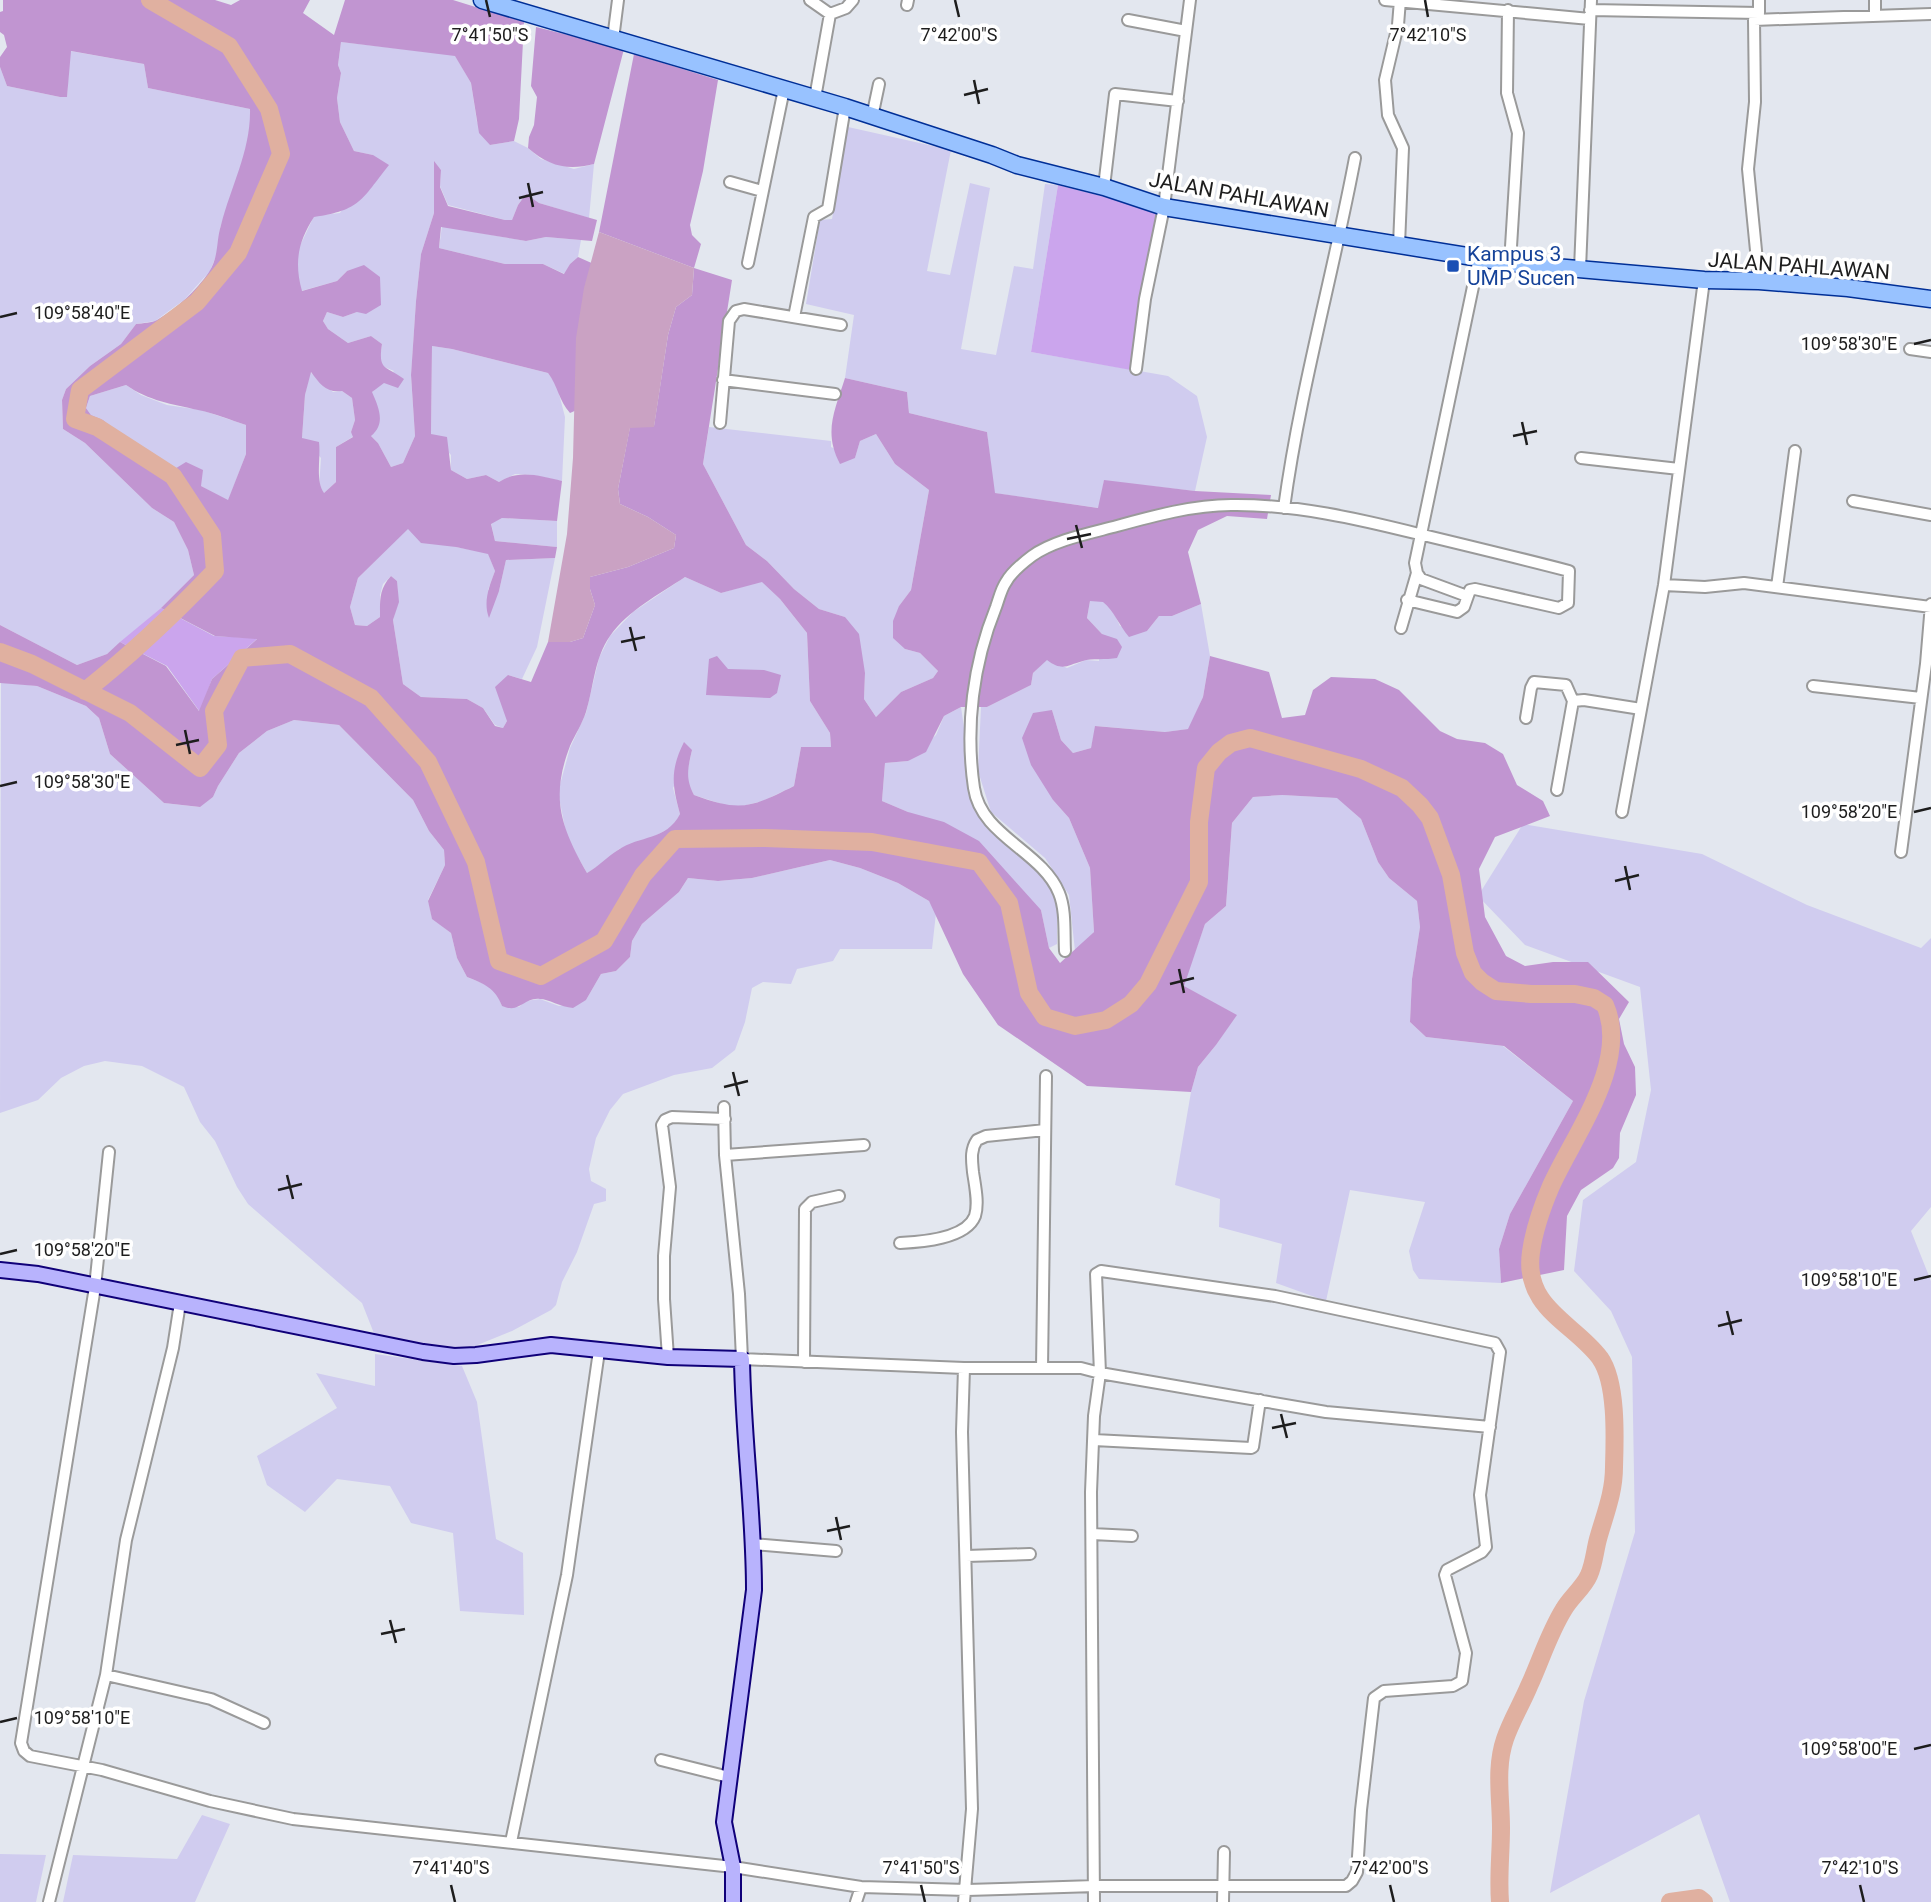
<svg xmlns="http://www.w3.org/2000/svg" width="1931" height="1902" viewBox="0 0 1931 1902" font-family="Roboto,sans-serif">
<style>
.farmland{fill:#d0ccef}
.grass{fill:#cba5ed}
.forest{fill:#c195d1;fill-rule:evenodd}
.cemetery{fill:#caa2c3}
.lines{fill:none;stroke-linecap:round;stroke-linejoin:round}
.river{stroke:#e0b0a0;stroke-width:18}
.street-casing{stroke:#9a9a9a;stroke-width:14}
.secondary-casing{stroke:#100079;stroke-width:18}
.primary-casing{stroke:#002f97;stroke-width:19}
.street{stroke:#fff;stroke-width:10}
.secondary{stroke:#b8b3fd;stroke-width:14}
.primary{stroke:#98c2ff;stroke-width:16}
.ticks{fill:none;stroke:#1d1d1d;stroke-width:2.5}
.transit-dot{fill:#1a4fb4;stroke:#fff;stroke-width:2.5}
.labels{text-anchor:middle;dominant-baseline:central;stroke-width:7;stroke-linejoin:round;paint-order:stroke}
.street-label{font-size:21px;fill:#1d1d1d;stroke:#fff}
.transit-label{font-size:21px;fill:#164399;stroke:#fff;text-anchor:start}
.ticks-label{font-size:18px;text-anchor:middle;fill:#1d1d1d;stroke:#fff;stroke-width:7;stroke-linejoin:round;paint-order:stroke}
</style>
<rect width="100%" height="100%" fill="#e3e7ef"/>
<!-- farmland -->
<path class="farmland" d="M341,42l114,13 16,28 6,39 13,23 24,-4 14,7 13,11 33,10 20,-5 -5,54 -50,-15 -13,-9 -8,11 -6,15h-7l-57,-15 -8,-19 1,-16 -7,-8v51l-13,41 -5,47 -5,75 4,60 -12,27 -12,4 -13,-24 -7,-7 1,-44 22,-21 -12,-5 -2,-6 2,-16 -11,-8 -23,7 -20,-14 -5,-8 4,-9 16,5 14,-5 -10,-41 -10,10 -36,10 -5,-26 2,-15 16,-34 26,-3 33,-58 -19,-4 -14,-29 -3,-24 4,-25 -3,-8z
M70,51l74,13 4,24 102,21 1,20 -6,26 -25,73 -2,23 -8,20 -26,29 -29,21 -19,3 -15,20 -31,22 -24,23 -4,11 1,29 22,14 67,65 22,14 14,28 6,25 -33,33 -54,46 -30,11 -77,-40v-558l7,19 53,11h7z
M848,127l103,23 -24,121 23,4 20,-92 20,5 -29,161 35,6 18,-89 19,3 12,-85 13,1 -27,167 137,24 29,20 10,41 -12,54 -91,-10 -5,27 -105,-15 -7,-61 -78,-19 -2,-21 -62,-14 9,-63 -48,-11 14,-84 12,-1z
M442,226l84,15 20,-4 35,3 -3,17 -8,7 -5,10 -22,-10h-38l-66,-16z
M432,346l20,3 96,24 9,13 8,31 -3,64 -30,-6 -17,-1 -16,8 -13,-7 -19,4 -16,-9v-15l-20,-21z
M310,372l23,20 9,-1 10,7 3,22 -4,12 3,4 -18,11v35l-13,12 -4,-7 2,-29 -19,-20 3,-43z
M126,385l15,10 26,10 34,5 45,15v29l-18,47 -27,-15 -21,-19 -7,4 -38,-23 -32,-28 -12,-5 -5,-7 4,-12z
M709,427l122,14v6l24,11 5,-17 16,-7 19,30 34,26 -18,100 -12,16 6,43 15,4 18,18 -5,7 -32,14 -25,25 -12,-18 1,-26 -20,-56 -26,-8 -25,-20 -27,-28 -21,-16 -43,-81z
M502,518l55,3v26l-62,-6 -4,-18z
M408,528l48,19 32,6 7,18 -7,19 11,1 7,-31 49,-2 -18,89 -15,32 -14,-4 -1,46 -4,7 -8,-3 -12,-17 -16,-9 -46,-2 -18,-13 -10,-64 5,-18 -1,-21 -6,-5 -8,8 -3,11v22l-13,9 -12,-1 -5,-18 8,-29z
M685,577l36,16 41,-12 18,18 27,34 3,68 20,32 1,14h-30l-7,39 -31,15 -29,7 -40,-13 -7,-13v-9l5,-23 -19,38 7,26 -6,12 -25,13 -30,10 -14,13 -18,11 -20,-35 -9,-46 12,-44 16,-35 13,-55 11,-22 23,-24z
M1090,601h13l9,8 8,17 27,5 12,-15h13l29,-12 9,52 -7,41 -14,32 -24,3 -69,-6 -5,22 -18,5 -12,-13 -9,-30 1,90 16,18 21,50 4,64 -19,19 -6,-56 -24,-37 -54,-46 -13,-41 3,-64h6l44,-22 2,-12 14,-14 20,9 19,-8 13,1 3,-27 -15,-16z
M1,682l36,4 49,20 13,12 11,36 54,49 35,4 14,-10 5,-11 21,-33 28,-22 27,-11 45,5 74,75 16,31 15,19 1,15 -17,35 4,18 19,15 6,25 10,19 20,8 10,8 5,13 17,1 6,-6 15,-2 19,7 27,-6 15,-26 15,-3 14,-14 2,-16 10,-17 37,-32 9,-14 30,3 34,-3 78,-18 30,8 38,15 31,18 7,12 -4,36h-92l-7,12 -36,8 -6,15 -28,-2 -11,6 -7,34 -10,28 -23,18 -38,7 -51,19 -13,16 -14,28 -7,31 2,12 15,8v12l-12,3 -17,48 -15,30 -6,23 -5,5 -39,21 -37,15 -33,3 -67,-13 -13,-33 -114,-99 -11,-17 -22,-46 -15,-19 -16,-35 -42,-21 -37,-5 -21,5 -23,12 -23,22 -38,13z
M961,707l15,103 73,71 8,19v44l-8,4 -8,-38 -133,-98 -26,-11 3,-38 23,-2 28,-26 8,-19z
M1282,795l56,3 23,21 17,43 11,16 28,23 3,26 -8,52 -2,43 16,15 77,9 70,55 -63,113 -11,35 2,34 -82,-4 -6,-9 -4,-19 16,-49 -75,-12 -24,111 -50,-18 6,-39 -63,-17 1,-28 -45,-14 16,-93 7,-25 18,-22 20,-30 -53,-29 22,-62 21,-18 6,-83 21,-26z
M1523,824l179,30 105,51 114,43 10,-10v269l-20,24 20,50v621h-201l-31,-88 -149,79 34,-192 51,-169 -3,-175 -21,-46 -37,-40 9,-71 53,-38 15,-72 -11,-103 -115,-42 -47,-49z
M375,1354l87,12 15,36 19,137 27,14 1,62 -64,-4 -7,-78 -42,-10 -21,-37 -53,-7 -32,33 -38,-27 -10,-29 80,-48 -21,-35 59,13z
M202,1815l28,9 -35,78h-132l10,-47 104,4z
M0,1854l46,1 -10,47h-36z"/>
<!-- grass -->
<path class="grass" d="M1058,185l102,26 -29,159 -100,-18z
M161,608l53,28 44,2 -46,41 -12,33 -33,-46 -47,-24z"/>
<!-- forest -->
<path class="forest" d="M3,0h212l16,5 9,-5h70l-7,13 31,22 11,-35h108l71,22 -5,97 -5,22 -24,4 -11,-12 -8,-50 -16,-27 -114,-14 -3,23 3,8 -4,25 3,24 14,29 19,4 16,10c-28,35 -28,45 -75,52 -16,25 -20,45 -12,74l35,-10 10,-10 17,-6 16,12 1,28 -15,9 -9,-2 -14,5 -16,-5 -4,9 5,8 20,14 23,-7 11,8c-4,27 3,21 22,35l-6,9 -14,-5 -12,9c7,16 14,32 -1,44l7,7 13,24 12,-4 12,-27 -4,-61 5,-74 5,-47 13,-41v-52l7,9 -1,17 8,19 57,14h7l6,-15 8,-11 13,9 58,17 -5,21 -46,-4 -20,4 -85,-14 -2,21 66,16h38l21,10 6,-10 8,-7 18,8 -17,144 -9,4c-11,-12 -12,-27 -22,-40l-96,-24 -20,-3 -1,88 16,3 4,33 16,9 19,-4 13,7c19,-13 42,-6 63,-1l-5,40 -55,-3 -11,6 4,17 62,6 -2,11 -49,2 -7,31 -10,27c-6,-16 0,-31 6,-47l-7,-17 -32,-7 -35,-4 -13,-14 -50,49 -8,29 5,18 12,1 13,-9c0,-17 -1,-28 11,-41l6,5 2,21 -6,18 10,64 18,13 46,2 16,9 12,18 8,2 4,-7 -12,-34 13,-12 23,7 17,-40h22l13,-4 12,-33 -5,-16v-12l38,-10 46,-19 2,-13 -28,-18 -28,-13 -2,-15 12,-62 24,-1 14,-91 8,-28 16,-12 2,-27 -95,-36 35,-178 84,26 -15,91 -13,54 2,10 9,9 -7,24 38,12 -29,184 43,81 21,16 27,28 25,20 26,8 14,17 6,39 -1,26 12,18 25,-25 32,-14 5,-7 -18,-18 -15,-4 -12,-11v-17l6,-15 12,-16 18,-100 -34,-26 -19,-30 -16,7 -5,17 -15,6c-17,-32 -5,-54 5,-86l62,14 2,21 78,19 8,61 103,15 6,-28 91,11 76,4 -4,24 -40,-3 -29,14 -10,22 13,52 -29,12h-13l-12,15 -18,6c-10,-12 -15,-26 -26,-35l-13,-1 -3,17 15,16 15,5 5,8 -5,11c-11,2 -26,0 -34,3 -16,4 -20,11 -36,-1l-14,13 -2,12 -44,22h-26l-17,9 -18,36 -18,9 -23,2 -3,38 26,11 36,10 35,19 62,69 8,38 11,15 34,-31 -4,-64 -21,-50 -16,-18 -22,-35 -9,-27 11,-25 19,-3 9,30 12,13 18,-5 4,-22 70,6 23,-3 15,-32 7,-41 59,16 13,46 23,-3 8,-25 18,-13 44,2 24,11 41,41 17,8 28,4 18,11 14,31 26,16 7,15 -55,21 -16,32 6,48 21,39 19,10 28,-4h35l41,40 -10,17 5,25 11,23 1,28 -16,38 -1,25 -6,10 -32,22 -14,26 -3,54 -63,13 -2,-34 11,-35 63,-113 -69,-55 -78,-9 -16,-15 2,-43 8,-52 -3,-26 -28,-23 -11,-16 -17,-43 -24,-21 -55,-3 -29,2 -21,26 -6,83 -21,18 -21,62 53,29 -21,30 -18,22 -7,25 -104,-6 -89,-61 -35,-51 -34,-73 -31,-18 -38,-15 -30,-8 -78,18 -34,3 -30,-3 -9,14 -37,32 -10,17 -2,16 -14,14 -15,3 -15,26 -13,8c-12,-1 -25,-9 -33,-9 -17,-2 -19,15 -38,7 -7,-18 -17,-22 -35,-29l-10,-19 -6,-25 -19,-14 -4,-18 17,-36 -1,-15 -15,-19 -16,-31 -74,-75 -45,-5 -27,11 -28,22 -21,33 -5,11 -13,10 -36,-4 -54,-49 -11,-36 -13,-12 -49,-20 -37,-3v-58l77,40 30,-11 13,-12 46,24 33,45 13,-32 45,-40 -42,-3 -54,-28 33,-33 -6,-25 -14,-28 -22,-14 -67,-65 -22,-14 -1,-29 4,-11 24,-23 31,-22 15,-20c7,-1 16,-1 21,-4 19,-11 40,-30 52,-48 10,-15 7,-31 12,-47 10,-39 30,-75 29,-116l-102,-21 -4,-24 -73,-13 -4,46h-7l-53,-11 -7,-19v-10l7,-10 -3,-12 -4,-3v-20l3,-1zM311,372c9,12 15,21 31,19l10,7 3,22 -4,12 2,5 -17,10v35l-12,11c-9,-12 -3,-35 -5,-51l-17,-4 3,-43zM126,385c23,16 46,19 72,25 16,3 32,10 48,15v29l-18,46 -27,-14 2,-16 -17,-8 -13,8 -38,-22 -32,-28 -12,-5 -5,-7 4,-12zM685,577l36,16 41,-11 18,17 27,34 3,68 20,32 1,14h-30l-7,39c-44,22 -53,26 -100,9 -9,-17 -6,-27 -2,-45l-8,-8c-14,28 -12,43 -4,72 -14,27 -40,21 -62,36 -11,7 -19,16 -31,23 -26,-46 -37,-75 -17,-127 5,-11 12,-22 16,-34 8,-26 8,-53 24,-76 18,-26 50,-42 75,-59z
M536,27l88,22 -30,115c-27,7 -45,2 -66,-16l1,-11 5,-12 3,-28 -6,-11z
M717,656l11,13 36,1 17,5 -4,18 -7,5 -64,-3 3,-36z"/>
<!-- cemetery -->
<path class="cemetery" d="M599,232l95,36 -2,27 -16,12 -8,28 -14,92 -24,1 -12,61 2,15 28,13 28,18 -2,13 -46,19 -38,10v12l5,16 -12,33 -13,4h-22l19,-108 6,-76 3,-120 8,-50z"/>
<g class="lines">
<!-- river -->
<path class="river" d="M0,652l32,12 98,49 70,55 18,-23 -4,-34 28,-53 48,-4 81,44 57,64 48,100 23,99 42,15 63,-35 39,-66 32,-36 90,-1 107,4 107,20 30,41 20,90 16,24 30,9 31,-6 25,-16 17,-20 51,-102v-60l7,-54 13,-16 12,-9 19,-5 111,31 41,19 18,17 10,13 21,57 14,78 8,20 9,9 14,9 35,3h44l19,4 11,7c25,57 -31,130 -54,181 -9,21 -17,44 -20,66 -8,56 43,71 69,106 17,24 15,79 14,109 0,26 -9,47 -16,72 -3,11 -4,25 -9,36 -5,12 -18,22 -25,34 -15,24 -23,51 -35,77 -7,17 -18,35 -24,53 -10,29 -4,59 -4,89 0,26 -3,48 -1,74
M85,691c47,-37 89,-77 130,-120l-3,-36 -39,-59 -76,-49 -22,-8 5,-29 117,-88 41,-49 43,-99 -12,-45 -40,-63 -79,-46
M1670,1902l29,-4 5,4"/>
<defs>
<path id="street" d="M810,0l20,14 -15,84
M1385,0l205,19
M1875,0v16
M907,5l1,-5
M1508,10l-1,83 11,40 -8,130
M1590,10l169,3
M830,14l16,-6 7,-8
M1128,20l58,11
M1754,20l177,-6
M613,39l5,-39
M872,117l7,-33
M730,182l32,9
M1104,187l11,-93 63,7
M1399,245l4,-97 -15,-33 -3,-35 13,-55 2,-25
M748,263l36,-174
M1580,269l11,-269
M1759,281l-11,-112 7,-67 -1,-82 5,-7v-13
M794,317l20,-100 14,-8 17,-102
M1910,349l21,3
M1136,369l9,-70 19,-92 26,-207
M723,380l112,14
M720,423l9,-102 7,-10 8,-2 97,16
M1581,458l98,11
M1853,501l78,14
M1284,508c16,-118 49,-233 71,-350
M1664,585l41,2 39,-4 187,24
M1777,587l18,-136
M1467,596l-46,-17 -4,-6 -2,-10 64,-305
M1401,628l16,-55
M1813,686l108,12
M1526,718l5,-30 3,-6 32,3 7,16
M1557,790l16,-89 11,-1 57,9
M1622,812l42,-227 40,-305
M1901,852l25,-188 5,-60
M1065,951c-1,-19 1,-41 -6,-58 -17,-42 -78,-57 -85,-105 -9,-61 -1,-124 22,-181 3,-8 5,-18 10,-25 5,-9 18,-20 26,-26 22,-16 59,-23 85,-30 36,-10 77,-21 114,-21 63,-1 128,14 188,29 50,12 100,24 150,37l-1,32 -9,5 -84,-19 -5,1 -6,17 -7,5 -50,-12
M724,1107l1,48 14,139 3,65 222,9h117l19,5 -6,43 -3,76 3,410
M109,1152l-14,135 -74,456 3,8 6,5 72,14 108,31 83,18 440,48 128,20 106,3 128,-4h251l6,-5 5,-9 4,-62 13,-112 10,-7 69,-5 9,-5 4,-28 -21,-78 2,-5 35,-18 4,-5 -6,-52 20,-143 -5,-9 -220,-47 -174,-25 -5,3 4,99 226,39 164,15
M725,1155l139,-10
M900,1243c21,-1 66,-4 75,-27 4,-13 0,-30 -2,-44 -1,-11 -3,-22 4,-32l9,-4 59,-6
M668,1357l-4,-58v-43l6,-69 -8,-62 3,-5 7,-3 53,2
M804,1362l1,-153 7,-7 27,-6
M964,1368l-2,64 10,377 -8,93
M1042,1368l4,-292
M1094,1440l157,8 2,-1 7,-47
M1092,1534l40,2
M753,1544l83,7
M966,1556l64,-2
M106,1675l105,24 53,24
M661,1760l68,17
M511,1842l56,-267 32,-224
M49,1902l57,-227 20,-135 47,-192 7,-45
M856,1902l5,-15
M1223,1902l1,-50"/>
<path id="secondary" d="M0,1270l38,4 385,78 31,4 22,-1 75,-10 117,12 74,2c1,77 12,154 12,231l-30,232 9,45v35"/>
<path id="primary" d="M482,0l363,107 147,48 25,10 87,22 60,20 346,56 194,17 55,1 89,7 83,11"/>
</defs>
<!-- street casing -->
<use href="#street" class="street-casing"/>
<!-- secondary casing -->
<use href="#secondary" class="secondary-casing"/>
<!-- primary casing -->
<use href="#primary" class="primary-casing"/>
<!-- street -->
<use href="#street" class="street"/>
<!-- secondary -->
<use href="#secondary" class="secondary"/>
<!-- primary -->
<use href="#primary" class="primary"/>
</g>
<!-- ticks -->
<path class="ticks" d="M486,0l4,17M955,0l4,17M1425,0l3,17M974,80l5,24M964,95l24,-6M528,183l5,24M519,198l24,-6M0,317l17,-4M1914,344l17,-4M1522,422l5,23M1513,436l24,-5M1076,525l6,23M1067,539l24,-5M630,627l6,24M621,642l24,-5M185,730l5,24M176,745l23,-5M0,786l17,-4M1914,812l17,-4M1625,866l5,24M1615,881l24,-6M1179,969l5,24M1170,984l24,-6M733,1072l6,24M724,1087l24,-6M287,1175l6,24M278,1190l24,-6M0,1254l17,-4M1914,1280l17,-4M1727,1311l6,24M1718,1326l24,-6M1281,1414l6,24M1272,1428l24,-5M836,1517l5,23M827,1531l23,-5M390,1620l6,23M381,1634l24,-5M0,1722l17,-4M1914,1749l17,-4M451,1885l4,17M921,1885l4,17M1390,1885l4,17M1860,1885l4,17"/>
<!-- markers -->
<rect class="transit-dot" x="1446" y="259" width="14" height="14" rx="3.5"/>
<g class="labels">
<!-- street labels -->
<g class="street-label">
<text transform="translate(1239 195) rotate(10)">JALAN PAHLAWAN</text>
<text transform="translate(1799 266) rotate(4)">JALAN PAHLAWAN</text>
</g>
<!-- transit labels -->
<g class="transit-label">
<text x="1467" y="254">Kampus 3<tspan x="1467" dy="24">UMP Sucen</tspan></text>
</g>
</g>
<g class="ticks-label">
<text x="490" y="41">7°41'50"S</text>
<text x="959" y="41">7°42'00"S</text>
<text x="1428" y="41">7°42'10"S</text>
<text x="82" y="319">109°58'40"E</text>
<text x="1849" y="350">109°58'30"E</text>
<text x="82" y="788">109°58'30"E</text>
<text x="1849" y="818">109°58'20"E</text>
<text x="82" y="1256">109°58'20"E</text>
<text x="1849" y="1286">109°58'10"E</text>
<text x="82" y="1724">109°58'10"E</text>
<text x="1849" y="1755">109°58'00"E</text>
<text x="451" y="1874">7°41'40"S</text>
<text x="921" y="1874">7°41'50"S</text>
<text x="1390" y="1874">7°42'00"S</text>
<text x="1860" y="1874">7°42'10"S</text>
</g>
</svg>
